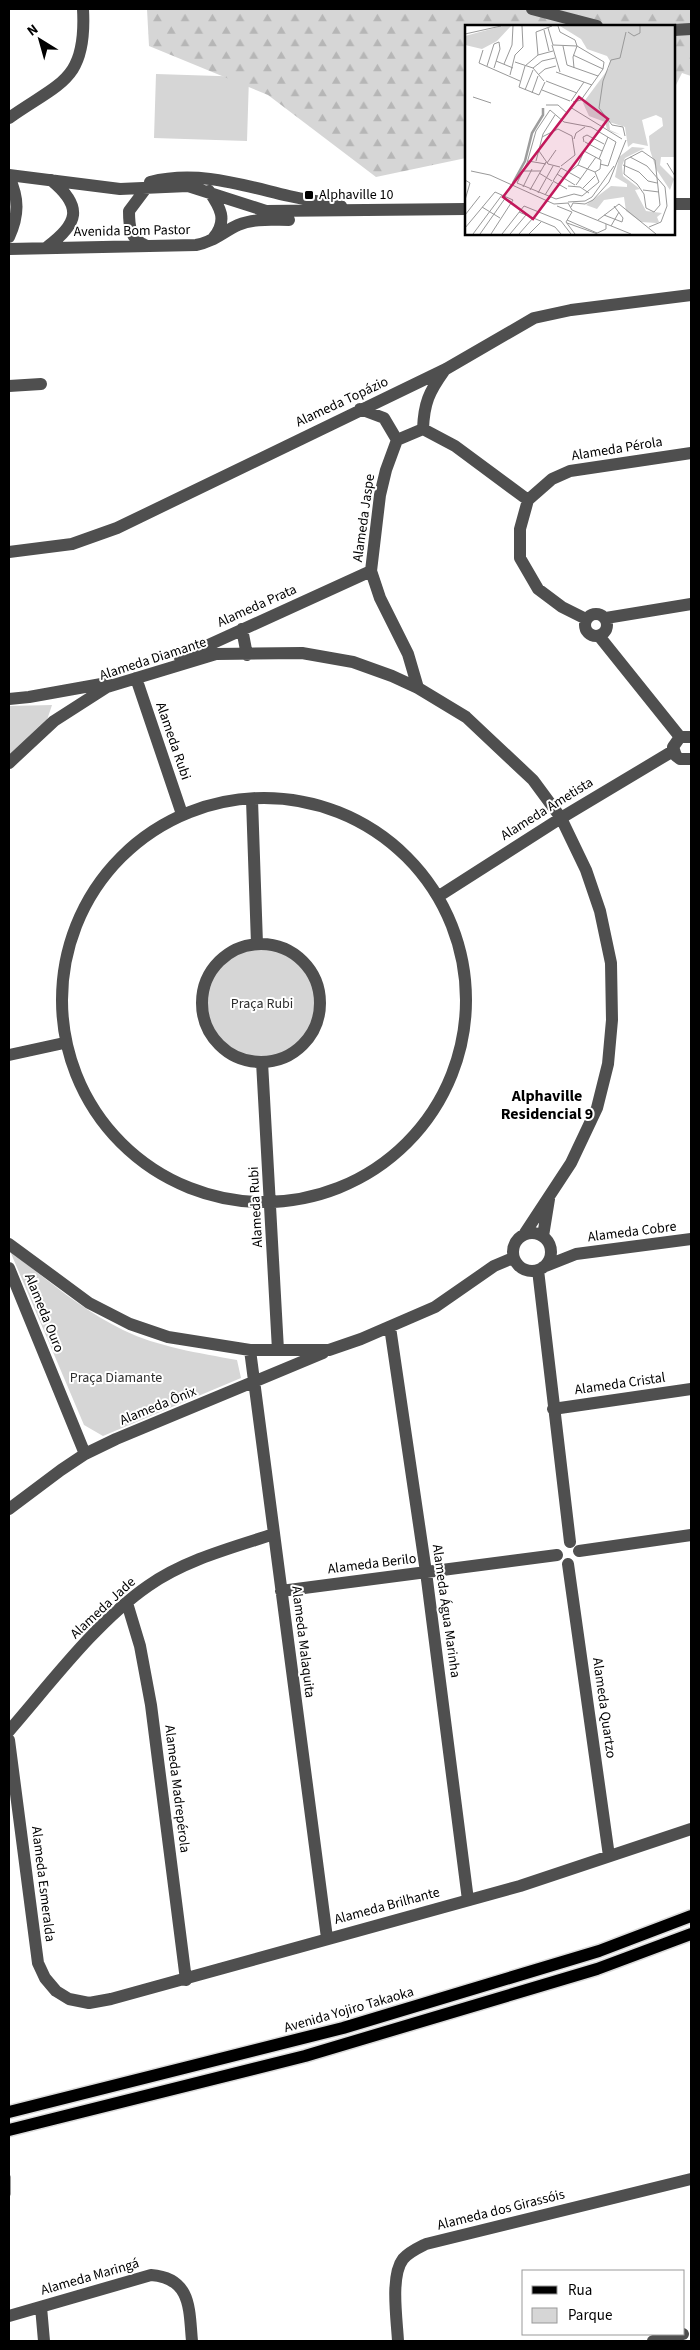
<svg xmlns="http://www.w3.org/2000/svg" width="700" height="2350" viewBox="0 0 700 2350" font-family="'Source Sans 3',sans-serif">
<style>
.green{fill:#d6d6d6}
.forest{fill:url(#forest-firs)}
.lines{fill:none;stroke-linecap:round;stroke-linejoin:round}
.stream{stroke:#9d9d9d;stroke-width:4}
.major-casing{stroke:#dbdbdb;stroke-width:15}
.minor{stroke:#4f4f4f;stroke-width:12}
.major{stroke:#000;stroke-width:12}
.poi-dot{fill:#000;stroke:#fff;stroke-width:2}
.labels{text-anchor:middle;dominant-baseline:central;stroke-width:4;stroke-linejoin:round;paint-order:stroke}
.poi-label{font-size:14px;fill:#000;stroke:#fff;text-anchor:start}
.street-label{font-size:14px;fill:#000;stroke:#fff}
.park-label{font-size:14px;fill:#2d2d2d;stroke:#fff}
.quarter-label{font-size:16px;font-weight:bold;fill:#000;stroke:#fff}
.inset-river{fill:none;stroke:#9d9d9d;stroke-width:2.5}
.inset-road{fill:none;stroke:#999;stroke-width:1}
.view{fill:#c2185b;fill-opacity:0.15;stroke:#c2185b;stroke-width:2.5}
.inset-edge{fill:none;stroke:#000;stroke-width:2.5}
</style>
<defs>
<pattern id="forest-firs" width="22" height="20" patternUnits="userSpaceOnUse" patternTransform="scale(1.25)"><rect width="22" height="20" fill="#d6d6d6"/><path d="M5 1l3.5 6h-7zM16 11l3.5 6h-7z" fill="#b6b6b6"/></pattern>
</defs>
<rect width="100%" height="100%" fill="#fff"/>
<!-- green -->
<path class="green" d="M156,74l93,3 -2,64 -93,-3z
M52,705l-5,15 -38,36v-50z
M205 1003a56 56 0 1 1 112 0a56 56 0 1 1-112 0Z
M10,1251c36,28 72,59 113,79 35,17 76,23 114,30l4,18 -138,58 -19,-11z"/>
<!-- forest -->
<path class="forest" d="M147,9h544v67l-9,-3 -8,16v-63h-208v132l-90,19 -108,-82 -119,-49z"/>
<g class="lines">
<!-- stream -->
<path class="stream" d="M9,2177v17"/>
<defs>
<path id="major" d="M9,2112l334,-84 256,-77 92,-35
M9,2130l296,-74 292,-87 94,-35"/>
</defs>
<!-- major casing -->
<use href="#major" class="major-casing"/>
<!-- minor -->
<path class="minor" d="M532,9l65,17
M674,30l17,-1
M9,118c51,-36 78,-37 74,-109
M9,175l111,14 68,-3 78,25 200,-2
M9,177c10,21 10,38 0,60
M150,182c48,-12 92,3 139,14 17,4 35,6 52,10
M209,191c11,16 19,29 5,46
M674,204h17
M145,245c-15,-6 -16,-19 -16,-34l18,-24
M47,247c31,-23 37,-40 4,-67
M9,249l187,-4c17,-3 27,-13 42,-20 16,-7 34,-5 51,-5
M9,386l32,-2
M360,409l24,9 13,22
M423,429l32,17 73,54
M9,552l63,-8 45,-16 329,-159 88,-51 37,-8 120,-15
M585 625a11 11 0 1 1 22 0a11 11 0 1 1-22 0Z
M606,618l85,-14
M586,619l-24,-12 -24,-18 -18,-31v-29l8,-29 24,-21 18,-8 121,-18
M242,629l5,26
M599,636l81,101
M180,658l191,-87
M136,678l46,136
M418,688l-10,-34 -28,-56 -9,-27 9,-76 6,-25 11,-30 26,-11c1,-26 6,-37 21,-58
M9,699l20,-2 78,-14
M691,737h-11l-7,10 3,9 4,3h11
M9,763l45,-42 53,-34 109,-33 86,-1 51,9 39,14 26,12 48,29 67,63 28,38 25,52 14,41 11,52 1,57 -4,44 -11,44 -26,55 -46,70
M62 1000a202 202 0 1 1 404 0a202 202 0 1 1-404 0Z
M252,800l5,144
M439,896l122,-78 112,-67
M202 1003a59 59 0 1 1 118 0a59 59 0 1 1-118 0Z
M9,1055l55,-12
M262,1062l16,288
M513 1252a19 19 0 1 1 38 0a19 19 0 1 1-38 0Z
M543,1236l6,-37
M9,1244l80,59 41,21 38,13 82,13h79l32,-11 74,-32 59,-41 19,-8
M543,1267l33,-13 115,-15
M9,1268l76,186
M538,1270l32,272
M390,1327l36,245 42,328
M250,1350l77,588
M553,1409l138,-20
M9,1509l52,-39 24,-16 31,-15 207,-86
M579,1551l112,-16
M568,1564l41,292
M281,1591l276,-36
M127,1603l13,43 11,59 35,275
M9,1731c41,-47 87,-109 139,-145 37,-26 83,-38 126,-52
M9,1740l29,223 7,15 11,13 13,8 20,4 22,-4 409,-113 171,-57
M41,2307l3,34
M9,2316l142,-41c41,3 38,35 41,66
M398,2341c-1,-21 -8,-65 5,-82 6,-7 15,-11 23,-15l265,-65
M653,2341l30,-7"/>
<!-- major -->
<use href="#major" class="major"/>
</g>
<!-- markers -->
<rect class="poi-dot" x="304" y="190" width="10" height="10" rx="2.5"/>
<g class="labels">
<!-- poi labels -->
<g class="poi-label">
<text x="319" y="195">Alphaville 10</text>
</g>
<!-- street labels -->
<g class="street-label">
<text transform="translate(132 231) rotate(-1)">Avenida Bom Pastor</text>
<text transform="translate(342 402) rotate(-25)">Alameda Topázio</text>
<text transform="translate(617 449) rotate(-9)">Alameda Pérola</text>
<text transform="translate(364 518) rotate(-82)">Alameda Jaspe</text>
<text transform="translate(257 606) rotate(-24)">Alameda Prata</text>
<text transform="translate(153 659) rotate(-18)">Alameda Diamante</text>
<text transform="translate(173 741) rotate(71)">Alameda Rubi</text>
<text transform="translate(547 809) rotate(-32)">Alameda Ametista</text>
<text transform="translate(256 1207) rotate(-93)">Alameda Rubi</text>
<text transform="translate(632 1232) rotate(-7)">Alameda Cobre</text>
<text transform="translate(44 1313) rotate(68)">Alameda Ouro</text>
<text transform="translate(620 1384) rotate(-8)">Alameda Cristal</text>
<text transform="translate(158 1406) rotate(-22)">Alameda Ônix</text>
<text transform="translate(372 1564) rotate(-7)">Alameda Berilo</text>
<text transform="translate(103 1608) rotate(-43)">Alameda Jade</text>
<text transform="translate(446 1611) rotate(82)">Alameda Água Marinha</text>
<text transform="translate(303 1642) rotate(83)">Alameda Malaquita</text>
<text transform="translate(604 1708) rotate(82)">Alameda Quartzo</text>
<text transform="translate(177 1789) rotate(83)">Alameda Madrepérola</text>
<text transform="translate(43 1884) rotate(83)">Alameda Esmeralda</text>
<text transform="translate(387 1906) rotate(-15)">Alameda Brilhante</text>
<text transform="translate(349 2010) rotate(-16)">Avenida Yojiro Takaoka</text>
<text transform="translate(501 2210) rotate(-14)">Alameda dos Girassóis</text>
<text transform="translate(90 2277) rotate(-16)">Alameda Maringá</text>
</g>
<!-- park labels -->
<g class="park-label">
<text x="262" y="1004">Praça Rubi</text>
<text x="116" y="1378">Praça Diamante</text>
</g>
<!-- quarter labels -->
<g class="quarter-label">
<text x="547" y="1096">Alphaville<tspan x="547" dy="18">Residencial 9</tspan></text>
</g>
</g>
<!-- overview -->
<g transform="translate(465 25)">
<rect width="210" height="210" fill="#fff"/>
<path d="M37,1h9l-14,15 -15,8 -17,-4v-9zM95,1h115v131h-14l-1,8 14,14 -4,11 -14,-21 -6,-19 -1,-14 14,-10 -1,-8 -6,-3 -14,5 6,26 -15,-3 -5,4 -3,-20 -16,-5 1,8 11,5 -9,-3 -5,-3 -2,-7 -16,-6 -6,-13 26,-35 1,-7 -3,-5 -20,-7 -6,-10zM167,122l13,1 -20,10 -3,8 1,10 17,13 -5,1 11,21 16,2 -5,4 2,5 -2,1 -16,-1 -15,-11 -2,-14 -20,3 -7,9 -11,-4 25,-19 16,1v-3l-12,-7 4,-20z" fill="#d6d6d6"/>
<path class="inset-river" d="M48,158l12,-22 7,-28 11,-18v-7"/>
<path class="inset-road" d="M93,1l2,6 15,8 2,6M83,3l5,17 24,1 27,16 -1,7 -22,31 -8,2M79,5l5,21M163,7l6,4 6,-3v-7M0,9l36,-8M87,20l8,27M98,21l4,19 31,11M18,25l-4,13 41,18M73,30l-2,-23 16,-6M108,30l30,14M155,33l-9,2 -8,21 -4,27 13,17 11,2 2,9M155,33l6,-26M31,36l17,7M50,37l18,6 11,13M39,39l8,-19 1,-19M22,41l7,-22 5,-2 1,7 -6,19M68,43l9,-7 13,-3M109,43l-1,-11 4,-11M91,47l36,13M45,50l5,-20 8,-8 -1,-21M73,50l7,-6 11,-3M81,56l31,12M80,57l-6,13 -20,-8 6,-21 13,-11 15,-4M60,65l8,-20M77,65l28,11M67,68l6,-17M8,72l18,6M106,76l13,-19M81,80h12l10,9M105,82l52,32M77,112l16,-8 14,7 3,19 -14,11M109,114l2,-6 9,-6M119,117l-1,-5 4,-2 17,9M120,117l17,9M74,126l9,13 12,3M177,126l13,9 5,45 -6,7 -8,-4 -2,-14 -7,-10 -13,-10 1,-14zM165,132l17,9 18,21 2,19 -6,16 -12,5M134,134l9,-22M63,136l18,3M71,136l7,-27 12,-19M82,138l9,-13M202,138l8,13M113,140l17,7 5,-3 1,-9 -17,-9M158,140l16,7 9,9 9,2M96,143l20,11M6,146l19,4 64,29 14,-1 4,7 59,24M58,146h18M104,147l9,-7 6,-14M130,147l4,10 -17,14 -8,-2 -18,5 -39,-16 10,-20 9,-32 14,-21 14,12 27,5 25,15 -8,24 -8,-2M74,148l13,8M92,149l18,11M0,155l5,3 -5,17M88,156l14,8M88,156l8,-13M111,160l20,-28M103,161l12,1 9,6M58,162l9,-18M118,163l12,-12M65,165l16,-28M178,165l16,2M73,168l15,-27M80,170l8,-13M103,177l17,-1 7,-4 22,-31M92,181l15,6 -6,10 9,12M17,182l18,11M106,182l2,-4 12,1 8,-4 16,-18 17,-42M54,187l36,15 6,7M0,190l15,-19M139,190l18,7 1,-4 -9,-12M102,195l30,13M133,195l21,-16 37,30M102,198l28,10M146,201l8,-14M0,203l30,-36 18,8 -22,34M8,209l29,-39M15,209l26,-37M37,209l22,-28 37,15 10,13M45,209l16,-19M54,209l14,-16M64,209l12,-12M130,209l11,-5v-5"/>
<path class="view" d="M114,72l29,22 -75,100 -30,-22z"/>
<rect width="210" height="210" class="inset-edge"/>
</g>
<!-- border -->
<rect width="700" height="2350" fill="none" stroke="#000000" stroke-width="20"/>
<!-- legend -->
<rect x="522" y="2270" width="162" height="65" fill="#ffffff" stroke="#999999"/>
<rect x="532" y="2286" width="25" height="8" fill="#000000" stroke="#999999"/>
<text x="568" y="2295" font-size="15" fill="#000000">Rua</text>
<rect x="532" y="2308" width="25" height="15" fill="#d6d6d6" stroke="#999999"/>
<text x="568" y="2320" font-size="15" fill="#000000">Parque</text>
<!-- north arrow -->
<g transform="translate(40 40) rotate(323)" stroke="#ffffff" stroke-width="4" paint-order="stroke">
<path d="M0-4L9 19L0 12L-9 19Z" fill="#000000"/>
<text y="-8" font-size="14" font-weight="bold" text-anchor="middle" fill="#000000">N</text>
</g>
</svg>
